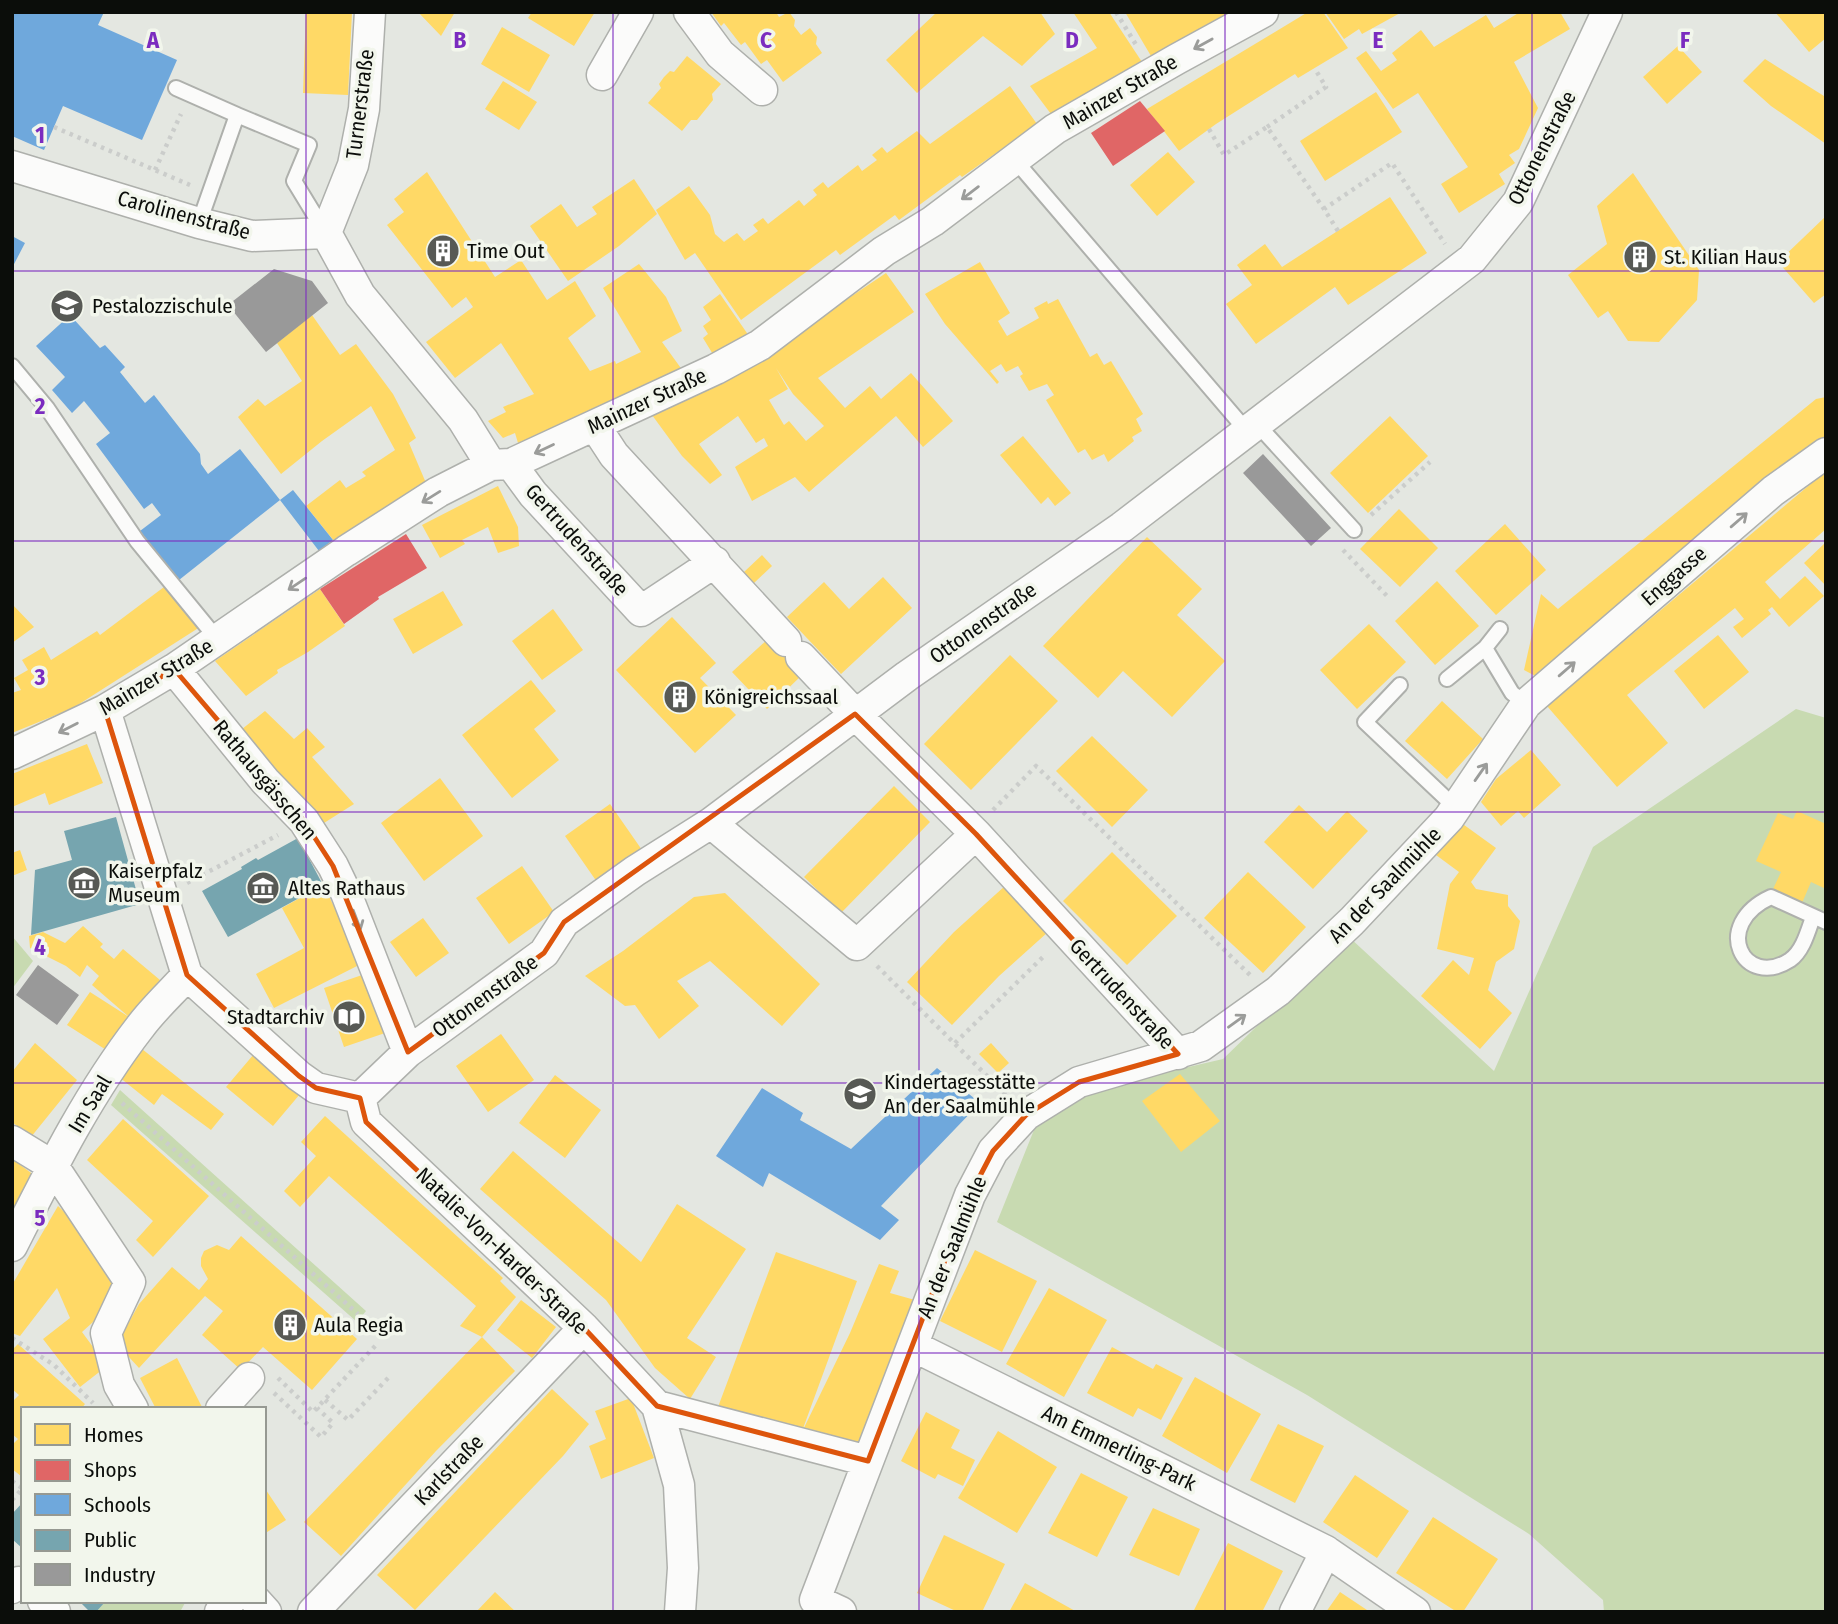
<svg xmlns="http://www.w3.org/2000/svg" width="1838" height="1624" viewBox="0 0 1838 1624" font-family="'Fira Sans Condensed',sans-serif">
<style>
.green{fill:#c8dab1}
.homes{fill:#ffd966;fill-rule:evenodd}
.shops{fill:#e06666}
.schools{fill:#6fa8dc}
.public{fill:#76a5af}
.industry{fill:#999}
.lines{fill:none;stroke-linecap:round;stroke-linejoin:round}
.service-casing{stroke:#aeb0ac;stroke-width:18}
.minor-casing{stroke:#aeb0ac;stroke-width:33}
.path{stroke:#cbcdcb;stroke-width:4.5;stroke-dasharray:3.5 5;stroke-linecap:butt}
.service{stroke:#fbfbfa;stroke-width:14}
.minor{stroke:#fbfbfa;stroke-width:30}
.oneway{stroke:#9b9c9a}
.marked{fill:none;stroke:#dd550c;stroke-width:5;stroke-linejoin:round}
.grid{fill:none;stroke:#7b2cbf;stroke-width:2;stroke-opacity:0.55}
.labels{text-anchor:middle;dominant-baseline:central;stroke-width:7;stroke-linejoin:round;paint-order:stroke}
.street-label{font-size:21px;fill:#0b0d0a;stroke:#f2f6ec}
.poi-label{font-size:21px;fill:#0b0d0a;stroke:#f2f6ec;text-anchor:start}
.grid-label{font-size:23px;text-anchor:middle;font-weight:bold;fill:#7b2cbf;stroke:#f2f6ec;stroke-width:7;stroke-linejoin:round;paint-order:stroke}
</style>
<rect width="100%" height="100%" fill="#e4e7e1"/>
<!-- green -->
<path class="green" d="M1796,709l30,9v894h-222l-1,-12 -74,-66 -222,-139 -310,-173 49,-122 177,-41 126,-122 145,134 99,-224z
M12,936l21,25 -21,28z
M120,1090l246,221 -9,11 -246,-217z
M106,1601h80l-6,11h-84z"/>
<!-- homes -->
<path class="homes" d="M306,12h46l-4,83 -45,-2z
M418,12h37l-14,24z
M532,12h63l-21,34 -46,-28z
M711,12h65l3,5 10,-5 6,8 -1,6 7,9 9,-7 7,9 -1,7 6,9 -39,29 -16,-22 -6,4 -16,-22 -4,3 -17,-22 -3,3z
M937,12h103l15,22 -33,32 -39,-30 -66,57 -31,-33z
M1073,12h36l33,50 -91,52 -21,-28 67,-38z
M1125,12h109l-83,44z
M1308,12h15l25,36 -50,30 -3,-4 -79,50 -37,27 -32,-42z
M1325,12h77l-40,22 -3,-5 -15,10z
M1520,12h40l10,17 -56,33 24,46 -19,41 -10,6 6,8 -16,11 6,10 -46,29 -18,-29 27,-17 -50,-74 -25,16 -37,-51 10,-7 15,20 16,-11 -5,-7 29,-23 13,17 52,-32 8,13z
M1775,12h51v26l-17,14z
M502,27l48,28 -21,37 -48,-28z
M1678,46l24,26 -35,32 -24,-27z
M687,56l34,28 -9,10 1,6 -16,20h-6l-9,11 -34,-28 13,-15 -2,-4 5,-7 6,-6 4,1z
M1765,59l59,37 2,-3v51l-55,-38 -28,-25z
M503,81l34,21 -18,28 -34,-21z
M1010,86l27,38 -75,53 -2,-2 -61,45 -4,-5 -55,40 -4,-5 -95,70 -46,-67 -10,7 -29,-50 33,-24 21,29 5,19 9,8 13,-9 7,8 14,-10 -5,-6 10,-7 5,6 31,-24 5,6 13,-11 -4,-5 10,-8 5,6 30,-23 4,6 15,-11 -5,-5 10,-8 5,6 30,-22 13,13z
M1376,92l26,40 -77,49 -25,-40z
M1168,152l27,30 -38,34 -27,-31z
M427,172l68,105 26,-17 26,40 28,-19 21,35 -28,22 22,33 25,-10 1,3 25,-12 -38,-64 36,-24 27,33 16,34 -20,11 21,29 -93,44 -72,28 -3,-10 -12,5 -15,-17 18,-9 -3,-5 31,-13 -33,-51 -46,35 -29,-36 47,-35 -7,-10 -14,11 -65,-83 17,-13 -10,-13z
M1633,173l66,97 -2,30 -38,42 -31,-1 -20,-30 -10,7 -30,-43 39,-31 -10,-38z
M634,179l23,35 -38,32 -51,35 -38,-55 31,-22 16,23 20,-13 -5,-7z
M1390,197l37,56 -79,52 -13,-18 -79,57 -30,-40 26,-19 -15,-20 28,-21 17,23z
M1826,216v78l-12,9 -36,-41z
M980,262l30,51 -12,8 9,15 32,-18 -5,-10 13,-7 1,3 10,-5 32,58 7,-4 7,12 7,-4 32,53 -7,5 6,12 -10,6 2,4 -26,21 -4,-8 -12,6 -7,-11 -7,4 -32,-53 8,-5 -7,-11 -18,7 -9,-15 3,-2 -5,-8 -12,6 -5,-8 -11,7 9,11 -2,2 -52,-60 -20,-30z
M886,273l28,39 -96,66 27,30 25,-22 11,13 30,-26 42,48 -30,26 -27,-31 -87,76 -14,-15 -43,24 -17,-34 33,-21 -4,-8 -8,5 -18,-27 -39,28 23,31 -12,9 -28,-28 -30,-41 115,-62zM776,368l17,26 31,32 -18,15 -17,-20 -5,4 -15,-25 19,-11z
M720,294l29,42 -35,20 -11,-18 5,-4 -5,-8 8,-6 -8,-13z
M312,315l28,40 16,-11 37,50 23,44 -7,5 17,40 -92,58 -28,-35 34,-26 6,8 20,-12 -4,-4 33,-22 -24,-44 -49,35 -41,33 -43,-57 20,-18 7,7 37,-25 -25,-38z
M1826,397v46l-287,235 -15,-8 17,-76 17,15 258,-210z
M1390,416l38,40 -60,57 -38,-40z
M1023,436l48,57 -16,13 -7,-9 -7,7 -41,-49z
M1826,471v58l-61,53 15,17 25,-23 19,20 -35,31 -17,-20 -4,3 3,4 -29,24 -9,-11 11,-8 -9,-11 -108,87 41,48 -51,44 -70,-81z
M498,486l20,41 1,19 -21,7 -10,-26 -26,13 3,4 -25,14 -18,-33z
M1399,509l39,39 -38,39 -40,-38z
M1505,524l41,46 -50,45 -41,-44z
M1147,537l55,52 -25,26 48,46 -53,56 -49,-46 -25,27 -55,-52z
M1826,542v44l-22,-23z
M762,555l10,11 -18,17 -10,-11z
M883,577l29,31 -71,66 -54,-57 37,-35 25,27z
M1437,581l42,45 -44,39 -40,-44z
M164,587l36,40 -127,81 -61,25v-40l9,-3 -7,-12 14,-8 -6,-10 22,-13 7,13 46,-29 3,4z
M320,589l25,37 -37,26 -31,18 1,3 -32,23 -31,-35z
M443,591l20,34 -50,29 -20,-35z
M12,604l22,23 -22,16z
M553,609l30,41 -41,30 -30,-39z
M672,617l44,46 -16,15 36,37 -41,38 -79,-83z
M1369,624l37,38 -49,47 -37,-39z
M1718,635l31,37 -45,37 -30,-38z
M769,638l34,36 -36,35 -35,-37z
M1010,655l48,46 -87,89 -47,-46z
M531,680l25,31 -22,18 25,31 -47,38 -50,-63z
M1442,701l41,38 -36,40 -42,-38z
M265,711l29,28 13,-11 18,19 -13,10 42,47 -30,19 -87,-90z
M1092,736l56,54 -36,37 -56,-56z
M87,744l16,39 -54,22 -4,-12 -33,14v-33z
M1531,750l30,35 -37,33 -6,-7 -17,15 -20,-24 15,-23z
M440,778l43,58 -59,45 -43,-58z
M894,786l36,36 -89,91 -37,-36z
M610,804l32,46 -45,32 -32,-46z
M1299,805l28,27 20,-21 21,20 -55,58 -49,-47z
M1797,811l29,13v65l-15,-7 -9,21 -29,-14 8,-17 -25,-11 22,-48 15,6z
M1460,822l36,26 -25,34 5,7 32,6v11l12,15 -6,28 -18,13 -8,28 24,23 -32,36 -59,-53 32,-36 16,15 5,-17 -37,-9 13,-65 9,-12 -23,-17z
M20,850l7,20 -15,6v-23z
M1112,852l65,64 -50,49 -64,-64z
M522,866l32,46 -45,32 -33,-46z
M1248,872l58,55 -43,46 -59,-55z
M323,885l40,78 -89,45 -18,-34 48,-26 -22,-40z
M1006,885l42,47 -49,44 -47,49 -45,-43 47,-50z
M725,893l95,91 -38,42 -72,-65 -33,20 22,25 -40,33 -24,-34 -10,1 -40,-30 38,-25 71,-54z
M423,918l26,35 -33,24 -26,-35z
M83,926l20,18 -3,3 14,12 9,-10 37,31 -31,37 -18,36 -44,-28 23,-33 39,25 -37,-32 7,-9 -12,-11 -7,12 -14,-11 -36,-18 -1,-12 14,-4 22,11z
M368,973l20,59 -44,15 -20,-59z
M501,1034l33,46 -46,32 -32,-46z
M35,1043l42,37 -46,57 -19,-15v-50z
M991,1043l18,20 -11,10 -19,-19z
M142,1049l82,65 -13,16 -49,-36 -8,11 -35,-28z
M254,1054l46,40 -27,32 -47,-39z
M1180,1074l40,47 -39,31 -39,-51z
M555,1075l46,35 -36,48 -46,-35z
M325,1116l178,162 -3,3 16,16 -34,40 -22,-11 16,-20 -147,-130 -29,31 -16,-16 32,-35 -15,-14z
M123,1119l86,77 -56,61 -17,-17 17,-19 -66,-61z
M513,1151l128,111 36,-58 69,45 -59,89 29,19 -26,42 -35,-31 -49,-68 -126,-111z
M12,1159l22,16 -16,23 4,3 -10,15z
M58,1206l35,33 27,38 -7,27 -31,28 25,34 -27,21 -37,-48 27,-21 -13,-30 -37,48 -8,-3v-48z
M241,1236l116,103 -45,51 -49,-43 -22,23 -39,-35 21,-24 -18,-15 -66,72 -22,-24 22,-40 33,-37 27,23 9,-11 -7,-13v-8l3,-7 13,-6 12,5z
M975,1250l62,31 -35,71 -62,-31z
M776,1252l81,29 -56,153 49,-101 29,-69 20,7 -9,22 25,7 -17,50 -43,102 -56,-15 -81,-30z
M1049,1288l58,32 -43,77 -58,-33z
M521,1300l35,27 -24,31 -35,-28z
M482,1337l33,34 -79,80 -95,105 -37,-34z
M18,1344l67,60 -4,5h-58v65l-2,2 -9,-7v-24l6,-6 -6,-5v-32l7,-7 -7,-6v-39z
M1112,1347l41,22 3,-5 27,14 -22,42 -23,-12 -5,9 -46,-24z
M177,1358l26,51h-47l-16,-31z
M1195,1377l66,37 -34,59 -65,-37z
M552,1389l37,35 -26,32 -148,154 -38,-35z
M631,1398l23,60 -53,21 -12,-33 17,-7 -11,-28z
M926,1412l34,18 -9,18 24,12 -12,26 -25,-12 -3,5 -34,-18z
M1278,1424l46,22 -29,57 -45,-23z
M998,1431l59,36 -40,66 -59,-35z
M1081,1473l47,24 -31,60 -49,-24z
M1355,1475l54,36 -32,47 -54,-36z
M264,1487l22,33 -22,14z
M1153,1508l47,21 -21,47 -50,-21z
M1433,1517l65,42 -35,53h-6l-61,-39z
M944,1535l61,29 -23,48h-24l-41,-19z
M1228,1543l55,28 -21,41h-69z
M1025,1583l52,29h-68z
M495,1592l21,20h-40z
M1340,1592l30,20h-44z"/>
<!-- shops -->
<path class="shops" d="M1140,101l25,30 -52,35 -22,-33z
M406,534l21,34 -49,29 1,2 -35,25 -24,-35z"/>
<!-- schools -->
<path class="schools" d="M12,12h92l-6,13 79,35 -35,80 -79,-34 -19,44 -32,-14z
M12,236l13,7 -13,25z
M70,315l30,33 5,-3 20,22 -5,5 25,31 9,-8 46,59 1,10 7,10 32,-25 40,51 -101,80 -39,-49 21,-16 -9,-12 -8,6 -48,-65 14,-11 -26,-32 -12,12 -20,-23 13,-13 -29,-31z
M293,490l40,50 -14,11 -39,-51z
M937,1068l43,35 -99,103 18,14 -19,20 -111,-67 -6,14 -47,-31 46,-68 41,25 -3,7 51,29z"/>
<!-- public -->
<path class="public" d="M116,817l24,87 -109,31 4,-65 37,-10 -8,-29z
M298,838l25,47 -95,52 -26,-46 40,-22 -1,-2 15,-9 2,2z
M23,1502v47l-11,-10v-25z
M79,1601h27l-10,11h-6z"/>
<!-- industry -->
<path class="industry" d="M274,269l38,12 16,22 -62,49 -38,-47z
M1263,454l68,74 -20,18 -68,-73z
M38,965l41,30 -22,30 -41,-30z"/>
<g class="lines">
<defs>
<path id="service" d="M176,88l61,27
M1014,159l232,271
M199,223l38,-108 72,30 -15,36 31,51
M12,366l35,42 90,133 81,99
M1256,423l98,107
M1485,648l15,-19
M1447,679l38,-31 27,45 14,11
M1400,685l-35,37 91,86
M1813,917c-5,14 -10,34 -23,43 -46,30 -80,-35 -19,-63l55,25"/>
<path id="minor" d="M689,12l31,42 42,36
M602,75l36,-63
M12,166l187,57 53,13 74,-3
M326,233l34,62 103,125 28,45
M326,233l27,-68 11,-56 6,-97
M595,426l19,29 172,186
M511,464l22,30 108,117 74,-49
M801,657l54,57 121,120 202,220
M174,669l91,112 39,40 29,45 13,27 62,159
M105,710l82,265
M12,754l93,-44 69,-41 172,-118 92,-59 53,-27 20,-1 205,-95 44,-24 124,-94 49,-30 122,-92 122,-70 86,-47
M711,823l146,122 119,-111
M187,975l112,101 17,12 44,10
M360,1098l48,-46 136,-99 20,-31 71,-51 76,-48 196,-147 215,-149 350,-268 46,-57 89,-190
M360,1098l6,24 218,206 73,78 22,79 4,83 -3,44
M12,1141l41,25 77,116 -24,51 13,52 14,24
M12,1246c38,-75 76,-152 128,-219 14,-19 32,-35 47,-52
M913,1346l413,205 -31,61
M657,1406l211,55
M221,1409l28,-31
M1326,1551l89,61
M12,1588l7,-6 4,3
M43,1601l12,11
M256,1601l10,11
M220,1612l10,-11
M313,1612l271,-284
M841,1612l-26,-12 155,-405 23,-44 33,-36 53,-33 122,-36 77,-55 74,-70 97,-103 77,-114 247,-213 53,-38"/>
</defs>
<!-- service casing -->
<use href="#service" class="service-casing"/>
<!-- minor casing -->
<use href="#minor" class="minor-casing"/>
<!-- path -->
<path class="path" d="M1116,12l22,36
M54,127l136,58
M1267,127l59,-40 -11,-18
M1209,129l15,26 43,-28 57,82
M155,170l26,-56
M1338,231l-14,-22 68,-46 53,81
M1371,515l59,-53
M1343,550l46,48
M993,810l43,-44 215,210
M187,883l91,-48
M877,966l130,130
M955,1043l91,-89
M122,1103l236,211
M12,1338l42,27 39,38
M278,1378l35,34 64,-68
M274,1393l47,44 12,-14 -16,-15
M325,1400l23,20 42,-44
M12,1481l10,7
M12,1500l11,-12"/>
<!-- service -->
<use href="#service" class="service"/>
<!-- minor -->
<use href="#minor" class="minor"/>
</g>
<!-- one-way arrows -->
<defs><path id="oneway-shaft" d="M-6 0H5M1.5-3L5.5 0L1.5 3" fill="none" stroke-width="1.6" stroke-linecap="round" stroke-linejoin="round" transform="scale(1.75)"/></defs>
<g class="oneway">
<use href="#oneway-shaft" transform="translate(1203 44) rotate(151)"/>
<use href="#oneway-shaft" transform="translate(970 193) rotate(143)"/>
<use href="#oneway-shaft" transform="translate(544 449) rotate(155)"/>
<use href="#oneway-shaft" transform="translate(431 497) rotate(148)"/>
<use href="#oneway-shaft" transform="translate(1739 520) rotate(-41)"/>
<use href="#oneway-shaft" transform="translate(297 584) rotate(146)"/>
<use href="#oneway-shaft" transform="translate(1567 669) rotate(-41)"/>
<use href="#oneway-shaft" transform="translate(68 728) rotate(153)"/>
<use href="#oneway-shaft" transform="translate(1481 772) rotate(-55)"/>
<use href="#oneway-shaft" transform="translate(357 920) rotate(69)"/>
<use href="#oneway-shaft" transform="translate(1237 1021) rotate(-36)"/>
</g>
<!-- marked area -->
<path class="marked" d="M174,669l130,152 29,45 75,186 136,-99 20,-31 291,-208 121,120 202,220 -99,28 -53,33 -33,36 -23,44 -102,266 -211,-55 -73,-78 -218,-206 -6,-24 -44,-10 -17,-12 -112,-101 -82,-265z"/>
<!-- grid -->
<path class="grid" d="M306,12v1600M613,12v1600M919,12v1600M1225,12v1600M1532,12v1600M12,271h1814M12,541h1814M12,812h1814M12,1083h1814M12,1353h1814"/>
<!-- icons -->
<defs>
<symbol id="building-disc" viewBox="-11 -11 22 22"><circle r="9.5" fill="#575955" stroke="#f2f6ec"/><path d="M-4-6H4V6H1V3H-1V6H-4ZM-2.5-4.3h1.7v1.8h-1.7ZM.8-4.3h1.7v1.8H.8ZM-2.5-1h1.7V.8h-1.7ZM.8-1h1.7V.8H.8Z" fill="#fff"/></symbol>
<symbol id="school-disc" viewBox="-11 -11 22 22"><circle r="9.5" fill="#575955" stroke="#f2f6ec"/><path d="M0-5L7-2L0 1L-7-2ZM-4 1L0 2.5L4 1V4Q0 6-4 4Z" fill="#fff"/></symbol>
<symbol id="museum-disc" viewBox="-11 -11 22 22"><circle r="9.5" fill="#575955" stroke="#f2f6ec"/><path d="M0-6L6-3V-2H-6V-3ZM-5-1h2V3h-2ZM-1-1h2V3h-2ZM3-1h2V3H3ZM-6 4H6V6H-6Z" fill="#fff"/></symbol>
<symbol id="library-disc" viewBox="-11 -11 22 22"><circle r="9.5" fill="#575955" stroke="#f2f6ec"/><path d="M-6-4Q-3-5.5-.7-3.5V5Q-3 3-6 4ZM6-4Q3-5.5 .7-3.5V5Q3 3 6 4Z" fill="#fff"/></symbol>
</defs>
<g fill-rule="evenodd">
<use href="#building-disc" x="424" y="232" width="38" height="38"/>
<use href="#building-disc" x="1621" y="238" width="38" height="38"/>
<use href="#school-disc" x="48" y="287" width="38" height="38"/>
<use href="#building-disc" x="661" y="678" width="38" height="38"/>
<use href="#museum-disc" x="65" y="864" width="38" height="38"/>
<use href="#museum-disc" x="244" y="869" width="38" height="38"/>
<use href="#library-disc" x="330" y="998" width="38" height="38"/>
<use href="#school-disc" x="841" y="1075" width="38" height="38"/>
<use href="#building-disc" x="271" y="1306" width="38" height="38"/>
</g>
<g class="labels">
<!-- street labels -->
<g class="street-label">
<text transform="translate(1120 92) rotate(-30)">Mainzer Straße</text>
<text transform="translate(360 104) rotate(-83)">Turnerstraße</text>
<text transform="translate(1542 148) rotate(-63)">Ottonenstraße</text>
<text transform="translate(184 215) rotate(15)">Carolinenstraße</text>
<text transform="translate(647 401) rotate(-25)">Mainzer Straße</text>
<text transform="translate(577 540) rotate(48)">Gertrudenstraße</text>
<text transform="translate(1674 576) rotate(-41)">Enggasse</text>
<text transform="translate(983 623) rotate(-35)">Ottonenstraße</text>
<text transform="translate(156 677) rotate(-31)">Mainzer Straße</text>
<text transform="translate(265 780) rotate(50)">Rathausgässchen</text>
<text transform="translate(1385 885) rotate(-46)">An der Saalmühle</text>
<text transform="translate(1122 994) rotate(47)">Gertrudenstraße</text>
<text transform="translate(485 996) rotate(-36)">Ottonenstraße</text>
<text transform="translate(90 1104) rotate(-59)">Im Saal</text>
<text transform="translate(952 1247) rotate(-68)">An der Saalmühle</text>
<text transform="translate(502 1251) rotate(44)">Natalie-Von-Harder-Straße</text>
<text transform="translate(1119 1448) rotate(26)">Am Emmerling-Park</text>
<text transform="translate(449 1470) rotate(-46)">Karlstraße</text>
</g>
<!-- poi labels -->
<g class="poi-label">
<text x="467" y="251">Time Out</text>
<text x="1664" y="257">St. Kilian Haus</text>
<text x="92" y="306">Pestalozzischule</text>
<text x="704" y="697">Königreichssaal</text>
<text x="108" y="871">Kaiserpfalz<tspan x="108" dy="24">Museum</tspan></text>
<text x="288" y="888">Altes Rathaus</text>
<text x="324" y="1017" text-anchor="end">Stadtarchiv</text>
<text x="884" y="1082">Kindertagesstätte<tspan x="884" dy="24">An der Saalmühle</tspan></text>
<text x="314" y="1325">Aula Regia</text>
</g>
</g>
<g class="grid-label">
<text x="153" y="48">A</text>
<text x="460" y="48">B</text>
<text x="766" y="48">C</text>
<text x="1072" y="48">D</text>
<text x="1378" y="48">E</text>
<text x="1685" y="48">F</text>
<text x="40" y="143">1</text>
<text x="40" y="414">2</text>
<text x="40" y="685">3</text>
<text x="40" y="955">4</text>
<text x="40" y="1226">5</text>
</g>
<!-- border -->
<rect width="1838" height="1624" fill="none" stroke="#0b0d0a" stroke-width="28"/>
<!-- legend -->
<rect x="21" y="1407" width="245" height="196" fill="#f2f6ec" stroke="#969992" stroke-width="2"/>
<rect x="35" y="1424" width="35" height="21" fill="#ffd966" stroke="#969992" stroke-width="2"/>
<text x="84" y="1442" font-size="21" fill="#0b0d0a">Homes</text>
<rect x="35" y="1460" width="35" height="21" fill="#e06666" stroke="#969992" stroke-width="2"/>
<text x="84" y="1477" font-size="21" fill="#0b0d0a">Shops</text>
<rect x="35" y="1494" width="35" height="21" fill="#6fa8dc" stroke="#969992" stroke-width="2"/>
<text x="84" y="1512" font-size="21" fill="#0b0d0a">Schools</text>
<rect x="35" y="1530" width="35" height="21" fill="#76a5af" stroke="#969992" stroke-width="2"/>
<text x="84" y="1547" font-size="21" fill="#0b0d0a">Public</text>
<rect x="35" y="1564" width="35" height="21" fill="#999999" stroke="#969992" stroke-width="2"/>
<text x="84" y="1582" font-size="21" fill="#0b0d0a">Industry</text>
</svg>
